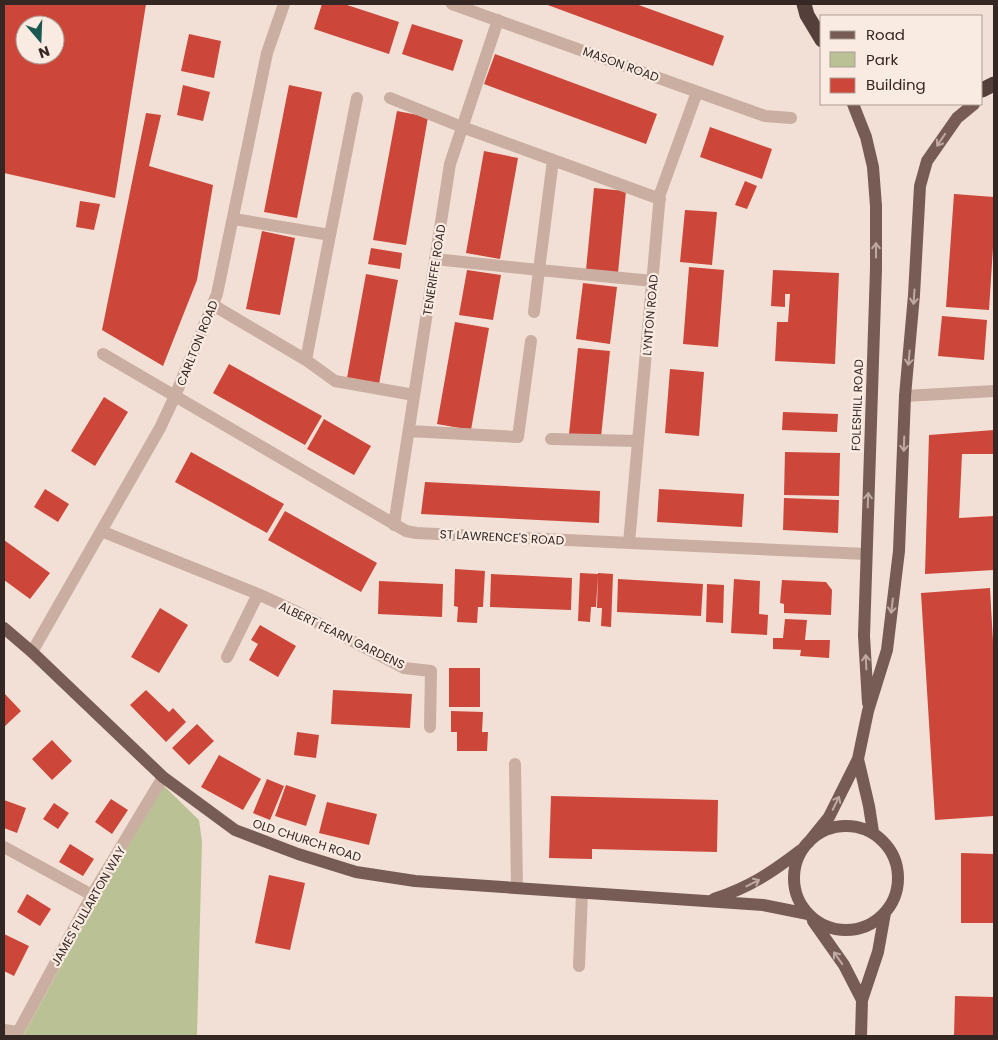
<svg xmlns="http://www.w3.org/2000/svg" width="998" height="1040" viewBox="0 0 998 1040" font-family="Poppins,sans-serif">
<style>
.green{fill:#b9c195}
.building{fill:#cc4639;fill-rule:evenodd}
.lines{fill:none;stroke-linecap:round;stroke-linejoin:round}
.minor{stroke:#caaea1;stroke-width:12}
.major{stroke:#775b55;stroke-width:12}
.highway{stroke:#553f3b;stroke-width:15}
.oneway{stroke:#bfaaa3}
.labels{text-anchor:middle;dominant-baseline:central;stroke-width:4.5;stroke-linejoin:round;paint-order:stroke}
.street-label{font-size:12px;fill:#342724;stroke:#faebe2}
</style>
<rect width="100%" height="100%" fill="#f2e0d6"/>
<!-- green -->
<path class="green" d="M164,786l35,34 3,21 -5,195h-174l76,-141z"/>
<!-- building -->
<path class="building" d="M4,4h142l-31,194 -111,-25zM25,25h30v30h-30z
M322,4h22l55,18 -10,32 -75,-25z
M545,4h91l88,32 -11,30z
M412,24l51,16 -10,31 -51,-17z
M189,34l32,7 -7,37 -33,-7z
M495,54l162,60 -11,30 -162,-60z
M183,85l27,7 -7,29 -26,-6z
M289,85l33,7 -25,126 -33,-6z
M397,111l31,6 -22,128 -33,-5z
M146,113l15,2 -12,51 64,19 -16,95 -34,86 -61,-36z
M710,127l62,22 -10,30 -62,-22z
M484,151l34,7 -18,101 -34,-6z
M745,181l12,5 -10,23 -12,-4z
M594,188l32,3 -8,82 -32,-3z
M954,194l40,3v35l-5,78 -43,-3z
M80,201l20,3 -6,26 -18,-3z
M685,210l32,2 -5,53 -32,-3z
M262,231l33,7 -15,77 -34,-6z
M371,248l31,5 -2,16 -32,-5z
M689,267l35,3 -6,77 -35,-3z
M467,270l34,5 -8,45 -34,-5z
M773,270l66,3 -4,91 -60,-3 2,-39h11l2,-28h-5v13l-14,-1z
M366,274l32,6 -19,104 -32,-6z
M583,283l34,4 -7,57 -34,-5z
M942,316l45,4 -3,40 -46,-4z
M455,322l34,6 -18,102 -34,-6z
M578,348l32,3 -9,86 -32,-3z
M229,364l93,52 -17,29 -92,-52z
M670,369l34,3 -5,64 -34,-3z
M104,397l24,15 -33,54 -24,-15z
M783,412l55,2 -1,18 -55,-2z
M324,419l47,27 -17,29 -47,-26z
M994,430v24h-32l-3,64 35,-2v54l-69,4 4,-139z
M191,452l93,52 -17,29 -92,-51z
M785,452l55,1 -1,43 -55,-1z
M425,482l175,9 -1,32 -178,-9z
M45,489l24,15 -11,18 -24,-15z
M659,489l85,5 -2,33 -85,-5z
M784,498l55,2 -1,33 -55,-3z
M285,511l92,52 -16,29 -93,-52z
M4,540l46,33 -20,26 -26,-19z
M455,569l30,2 -2,36h-5l-1,16 -20,-1 1,-15 -4,-1z
M580,573l18,1 -2,33h-5l-1,15 -12,-1z
M598,573l15,1 -2,53 -10,-1 1,-18h-5z
M491,574l81,4 -1,32 -81,-3z
M618,579l85,5 -2,32 -84,-4z
M734,579l26,2 -1,33 9,1 -1,20 -36,-2z
M782,580l44,2 6,8 -1,25 -47,-2v-9l-4,-1z
M379,581l64,3 -1,33 -64,-3z
M707,584l17,1 -1,38 -17,-1z
M990,588l4,72v156l-59,4 -14,-227z
M160,608l28,17 -29,48 -28,-16z
M785,619l22,1 -2,20h25l-1,18 -29,-2 1,-6 -28,-1v-11h10z
M260,625l36,21 -18,31 -29,-17 9,-16 -7,-4z
M449,668h31v39h-31z
M146,690l23,22 4,-4 13,14 -20,20 -36,-37z
M333,690l79,4 -2,34 -79,-4z
M4,693l17,18 -17,16z
M451,711l32,1 -1,20h6l-1,19h-30v-19h-6z
M197,724l17,17 -25,24 -17,-17z
M297,732l22,3 -3,23 -22,-3z
M52,740l20,21 -20,19 -20,-21z
M219,755l42,24 -18,31 -42,-23z
M267,779l17,7 -14,34 -17,-7z
M286,785l30,10 -10,31 -31,-10z
M551,796l167,4 -1,52 -125,-3v10l-43,-1z
M111,799l17,11 -16,24 -17,-12z
M4,800l22,8 -9,25 -13,-5z
M327,802l50,12 -8,31 -50,-12z
M54,803l15,10 -11,16 -15,-10z
M70,844l24,15 -11,17 -24,-14z
M961,853l33,1 -1,69h-32z
M269,875l36,8 -15,67 -35,-7z
M27,894l24,15 -11,17 -23,-14z
M4,934l25,12 -15,30 -10,-5z
M955,996l39,1v39h-40z"/>
<g class="lines">
<!-- minor -->
<path class="minor" d="M452,4l313,112 26,2
M390,98l72,29 91,33 -14,110 114,11
M553,160l107,39
M234,219l96,16 -24,125
M330,235l27,-137
M435,259l104,11 -5,42
M213,305l93,55 29,21 79,14
M103,354l303,177 10,2 450,21
M905,396l89,-5
M409,431l109,6 13,-96
M551,439l87,2
M394,525l56,-361 48,-144
M101,531l157,63 39,18 107,56 27,3 -1,56
M629,543l31,-349 37,-102
M32,652l128,-224 15,-32 42,-102 50,-241 17,-49
M227,657l31,-63
M515,764l2,124
M4,847l88,48
M579,966l3,-73
M4,1030l14,2
M16,1036l76,-141 71,-118"/>
<!-- major -->
<path class="major" d="M853,104l13,33 7,30 3,39v63l-12,367 4,67
M4,628l28,24 131,125 72,53 63,24 58,18 59,9 348,24 45,9
M858,759l11,47 4,26
M794 878a52 52 0 1 1 104 0a52 52 0 1 1-104 0Z
M808,843l21,-26 29,-58 10,-48 19,-61 12,-99 6,-155 9,-101 6,-109 7,-25 30,-43 17,-14
M714,899c36,-12 57,-26 87,-49
M813,921l31,44 18,35
M861,1036l1,-36 16,-48 7,-39"/>
<!-- highway -->
<path class="highway" d="M804,4l3,11 15,25
M982,90l12,-6"/>
</g>
<!-- one-way arrows -->
<defs><path id="oneway-shaft" d="M-6 0H5M1.5-3L5.5 0L1.5 3" fill="none" stroke-width="1.6" stroke-linecap="round" stroke-linejoin="round" transform="scale(1.25)"/></defs>
<g class="oneway">
<use href="#oneway-shaft" transform="translate(941 140) rotate(124)"/>
<use href="#oneway-shaft" transform="translate(876 250) rotate(-90)"/>
<use href="#oneway-shaft" transform="translate(914 297) rotate(94)"/>
<use href="#oneway-shaft" transform="translate(909 358) rotate(95)"/>
<use href="#oneway-shaft" transform="translate(904 444) rotate(92)"/>
<use href="#oneway-shaft" transform="translate(868 500) rotate(-88)"/>
<use href="#oneway-shaft" transform="translate(892 606) rotate(97)"/>
<use href="#oneway-shaft" transform="translate(866 662) rotate(-93)"/>
<use href="#oneway-shaft" transform="translate(836 803) rotate(-64)"/>
<use href="#oneway-shaft" transform="translate(753 883) rotate(-27)"/>
<use href="#oneway-shaft" transform="translate(838 958) rotate(-125)"/>
</g>
<g class="labels">
<!-- street labels -->
<g class="street-label">
<text transform="translate(621 64) rotate(20)">MASON ROAD</text>
<text transform="translate(434 270) rotate(-81)">TENERIFFE ROAD</text>
<text transform="translate(650 315) rotate(-85)">LYNTON ROAD</text>
<text transform="translate(197 343) rotate(-68)">CARLTON ROAD</text>
<text transform="translate(857 405) rotate(-88)">FOLESHILL ROAD</text>
<text transform="translate(502 537) rotate(3)">ST LAWRENCE'S ROAD</text>
<text transform="translate(342 635) rotate(26)">ALBERT FEARN GARDENS</text>
<text transform="translate(307 840) rotate(18)">OLD CHURCH ROAD</text>
<text transform="translate(88 906) rotate(-60)">JAMES FULLARTON WAY</text>
</g>
</g>
<!-- border -->
<rect width="998" height="1040" fill="none" stroke="#342724" stroke-width="10"/>
<!-- legend -->
<rect x="820" y="15" width="162" height="90" fill="#faebe2" stroke="#ab9d96"/>
<rect x="830" y="31" width="25" height="8" fill="#775b55" stroke="#ab9d96"/>
<text x="866" y="40" font-size="15" fill="#342724">Road</text>
<rect x="830" y="52" width="25" height="15" fill="#b9c195" stroke="#ab9d96"/>
<text x="866" y="65" font-size="15" fill="#342724">Park</text>
<rect x="830" y="78" width="25" height="15" fill="#cc4639" stroke="#ab9d96"/>
<text x="866" y="90" font-size="15" fill="#342724">Building</text>
<!-- north arrow -->
<g transform="translate(40 40) rotate(161)"><circle r="24" fill="#faebe2" stroke="#ab9d96"/>
<path d="M0-4L9 19L0 12L-9 19Z" fill="#195751"/>
<text y="-8" font-size="14" font-weight="bold" text-anchor="middle" fill="#342724">N</text>
</g>
</svg>
